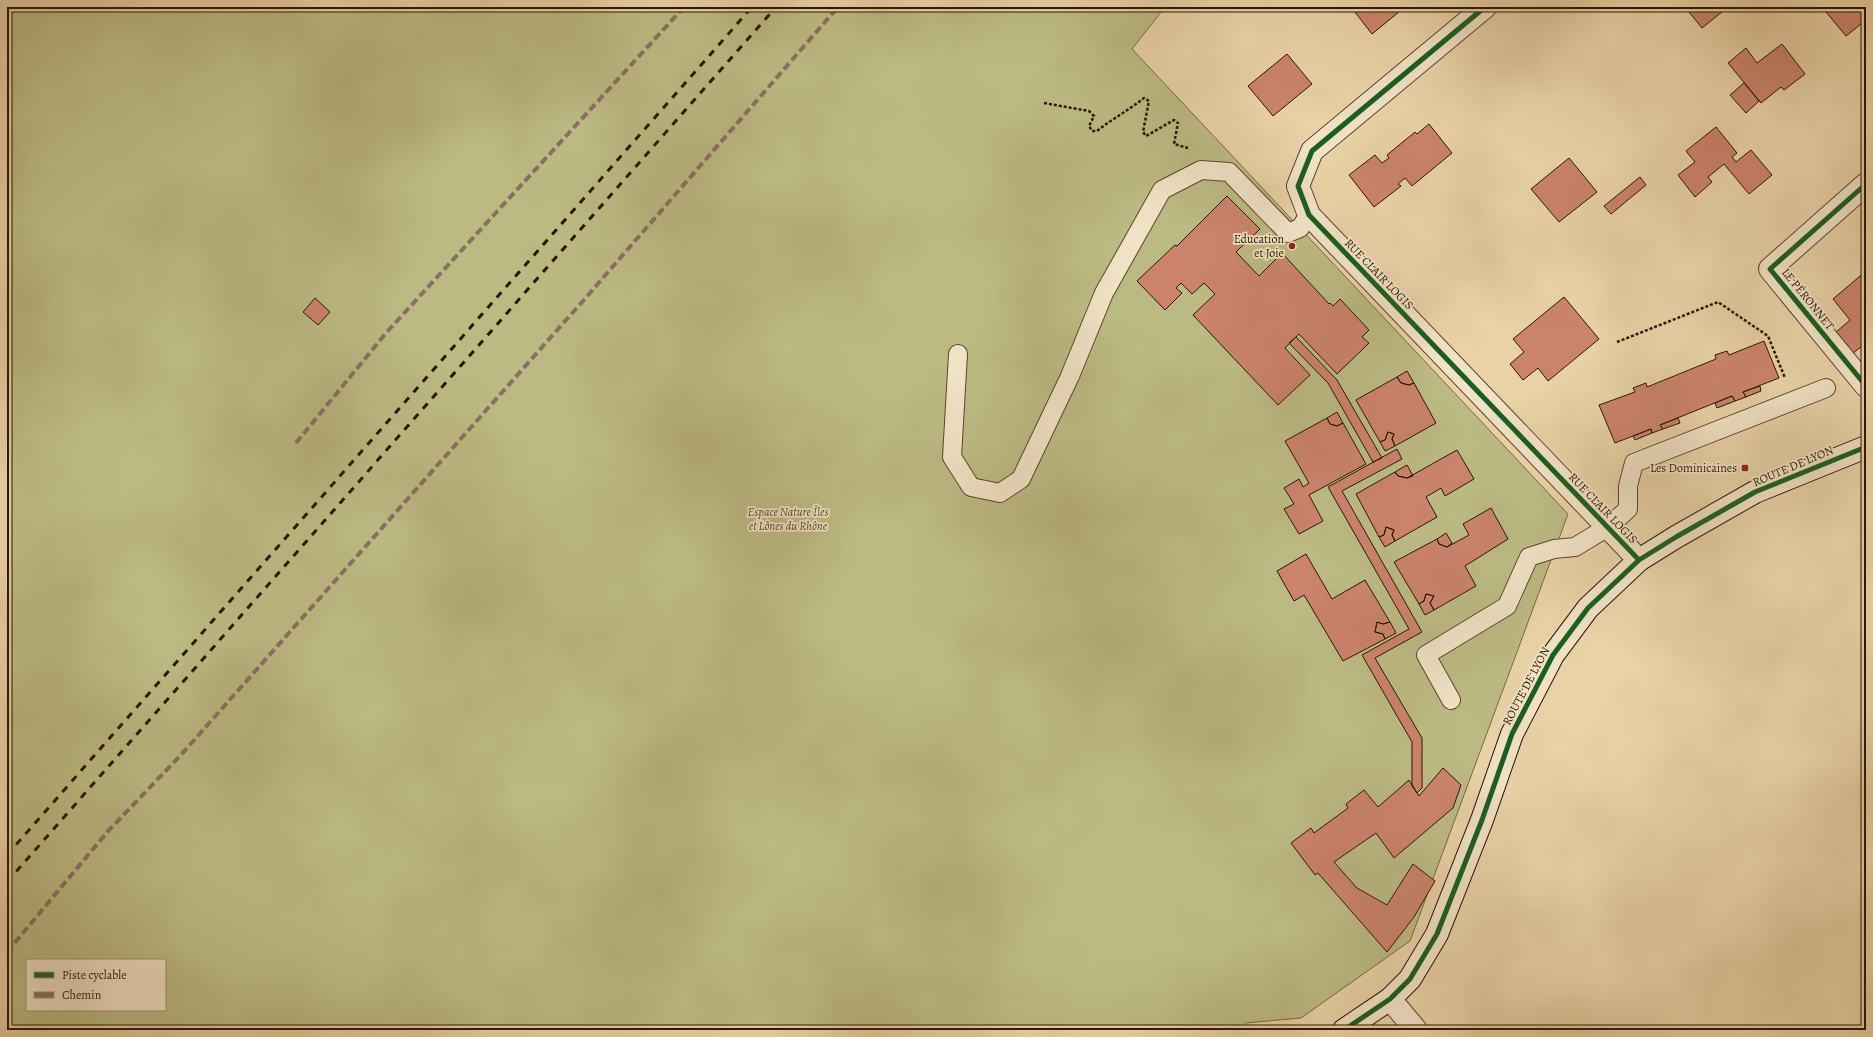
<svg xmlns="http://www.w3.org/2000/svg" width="1873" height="1037" viewBox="0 0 1873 1037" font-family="Alegreya,serif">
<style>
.green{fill:#bcba83;stroke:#746842;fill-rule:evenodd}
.building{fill:#cb836e;stroke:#2b1600}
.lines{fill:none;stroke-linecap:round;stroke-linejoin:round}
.lane-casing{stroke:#5b452a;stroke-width:20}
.street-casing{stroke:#5b452a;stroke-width:24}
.secondary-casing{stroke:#2b1600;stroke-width:24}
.path{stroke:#2b1600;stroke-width:2.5;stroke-dasharray:3 2;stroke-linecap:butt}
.lane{stroke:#f1e2c6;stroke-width:18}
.street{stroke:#f1e2c6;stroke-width:22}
.secondary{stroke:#f1e2c6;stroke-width:22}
.rail{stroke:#2b1600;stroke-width:3;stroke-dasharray:7 7;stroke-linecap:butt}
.quiet{stroke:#8d6e63;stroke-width:4;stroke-dasharray:8 4;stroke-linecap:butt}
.cycleway-casing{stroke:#f1e2c6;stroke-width:8}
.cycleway{stroke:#1b5e20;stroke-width:5}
.poi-dot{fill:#8f2418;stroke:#f1e2c6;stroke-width:1.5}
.labels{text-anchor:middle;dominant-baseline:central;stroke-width:3.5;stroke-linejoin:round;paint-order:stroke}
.poi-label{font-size:12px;fill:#2b1600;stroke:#f1e2c6;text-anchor:end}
.street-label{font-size:12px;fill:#2b1600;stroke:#f1e2c6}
.park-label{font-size:12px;font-style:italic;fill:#564727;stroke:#f1e2c6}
</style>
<rect width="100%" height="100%" fill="#ead2a7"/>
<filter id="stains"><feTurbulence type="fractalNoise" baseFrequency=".005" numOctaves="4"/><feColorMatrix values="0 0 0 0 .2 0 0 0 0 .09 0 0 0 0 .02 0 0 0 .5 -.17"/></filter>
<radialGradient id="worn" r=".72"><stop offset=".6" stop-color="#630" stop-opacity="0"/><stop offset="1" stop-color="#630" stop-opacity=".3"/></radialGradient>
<!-- green -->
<path class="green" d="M7,7h1158l-33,42 436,465 -158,427 -109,77 -55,5 -4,5 -26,2h-1209zM27,960h138v50h-138z"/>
<!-- building -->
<path class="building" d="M1351,7h54l-33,27z
M1685,7h43l-26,21z
M1822,7h44v13l-20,16z
M1782,44l23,30 -21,16 -3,-3 -20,16 -33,-40 18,-15 11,15z
M1287,54l25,30 -39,32 -25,-30z
M1744,83l15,18 -13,12 -16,-18z
M1429,124l23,29 -40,33 -7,-8 -7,6 3,2 -27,21 -25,-32 26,-20 7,8 7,-5 -2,-3 28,-23 2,2z
M1716,127l21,26 -5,4 4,5 15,-12 21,25 -23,19 -25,-30 -16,13 4,5 -17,15 -17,-22 17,-13 -9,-11z
M1569,158l28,34 -38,30 -28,-33z
M1640,177l6,8 -35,29 -7,-8z
M1227,196l33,33 -24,23 23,24 23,-23 47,51 1,-1 3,3 7,-7 29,31 -7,7 7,6 -32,31 -38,-40 -14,14 25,27 -32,30 -85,-90 22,-21 -11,-11 -12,11 -11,-11 -5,5 6,5 -17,17 -28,-29 38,-36 2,1z
M1866,271v72l-14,11 -17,-21 15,-13 -17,-21z
M1564,297l35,42 -51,42 -10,-13 -15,12 -13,-16 14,-12 -11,-13z
M315,298l15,14 -12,13 -15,-13z
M1296,337l41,43 45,78 -9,4 -45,-79 -39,-40z
M1764,341l15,37 -36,14 3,5 -11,4 -3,-5 -72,29 3,4 -11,4 -1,-4 -36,14 -16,-38 36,-13 -2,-4 13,-5 1,4 69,-28 -1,-4 12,-4 2,4z
M1407,371l7,12 -5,2 -8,-2 -4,-6z
M1397,377l4,6 8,2 5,-2 22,40 -41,23 -3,-7 2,-5 -6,-2 -3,8 -5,2 -24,-42z
M1760,386l1,5 -15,6 -3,-5z
M1732,396l3,5 -18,7 -2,-5z
M1337,412l6,11 -6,3 -7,-2 -3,-6z
M1327,418l3,6 7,2 6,-3 23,41 -57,31 14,26 -24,13 -15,-25 10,-5 -10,-16 15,-9 4,8 6,-4 -24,-42z
M1678,418l2,5 -17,6 -3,-4z
M1651,429l1,4 -17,7 -2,-4z
M1388,432l6,2 -2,5 3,7 -10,5 -5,-9 5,-2z
M1397,449l5,10 -60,32 80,141 -47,26 47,80v50l-5,5 -5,-7v-44l-50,-87 47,-26 -81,-142z
M1457,450l17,29 -29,17 -4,-8 -15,9 11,20 -42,24 -3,-6 2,-5 -8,-3 -2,8 -5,2 -23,-43 39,-22 3,4 9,2z
M1407,465l6,11 -6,2 -9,-2 -3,-4z
M1491,508l17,31 -43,27 11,20 -42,24 -4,-7 4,-7 -8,-2 -2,7 -5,3 -25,-42 43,-23 2,5 8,3 22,-12 -6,-11z
M1386,527l8,3 -2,5 3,6 -10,6 -6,-10 5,-2z
M1446,533l6,10 -5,4 -8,-3 -2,-5z
M1306,554l26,45 33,-19 25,42 -7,2 -6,-2 -2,10 8,2 2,5 -42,22 -39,-66 -10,6 -17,-30z
M1426,594l8,2 -4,7 4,7 -9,5 -6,-11 5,-3z
M1377,622l6,2 7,-2 6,11 -11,6 -2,-5 -8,-2z
M1443,768l18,17 -8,23 -59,50 -18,-25 -42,29 23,26 30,17 26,-41 22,17 -21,36 -27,35 -69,-79 -3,2 -24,-32 20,-15 3,5 34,-25 -2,-4 18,-14 14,17 31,-27 10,16z"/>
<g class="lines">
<defs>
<path id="lane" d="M958,354l-6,103 19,30 29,6 21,-14 49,-103 34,-83 58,-103 39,-20 28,2 59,61 12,-5 9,-13
M1451,700l-25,-45 81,-49 22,-49 25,-8 21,-2 33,-20 20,-18v-23l6,-23 192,-75"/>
<path id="street" d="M1485,7l-173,144 -14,35 11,29 330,345
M1866,184l-96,85 96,117
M1390,999l26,31"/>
<path id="secondary" d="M1344,1030l46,-31 20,-20 27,-45 45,-114 30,-86 41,-79 35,-47 51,-48 37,-23 79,-45 111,-45"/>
</defs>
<!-- lane casing -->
<use href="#lane" class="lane-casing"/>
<!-- street casing -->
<use href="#street" class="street-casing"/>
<!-- secondary casing -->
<use href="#secondary" class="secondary-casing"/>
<!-- path -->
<path class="path" d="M1044,103l45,8 5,5 -5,10 3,5h5c15,-12 32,-21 47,-33l5,3 -6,31 3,4 28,-16 4,3 -4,21 14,4
M1617,342l101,-40 50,34 17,42"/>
<!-- lane -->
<use href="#lane" class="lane"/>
<!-- street -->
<use href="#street" class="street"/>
<!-- secondary -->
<use href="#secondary" class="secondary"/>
<!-- rail -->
<path class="rail" d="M7,855l745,-848
M7,882l769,-875"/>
<!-- quiet -->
<path class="quiet" d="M296,443l90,-110 298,-326
M7,952l102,-122 71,-74 402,-454 256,-295"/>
<defs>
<path id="cycleway" d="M1485,7l-173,144 -14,35 11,29 330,345
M1866,184l-96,85 96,117
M1344,1030l46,-31 20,-20 27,-45 45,-114 30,-86 41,-79 35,-47 51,-48 37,-23 79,-45 111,-45"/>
</defs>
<!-- cycleway casing -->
<use href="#cycleway" class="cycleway-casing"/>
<!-- cycleway -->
<use href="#cycleway" class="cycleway"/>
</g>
<!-- markers -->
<g class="poi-dot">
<circle cx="1292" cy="246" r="4"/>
<rect x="1741" y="464" width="8" height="8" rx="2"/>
</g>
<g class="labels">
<!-- poi labels -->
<g class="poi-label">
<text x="1284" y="239">Education<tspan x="1284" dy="14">et Joie</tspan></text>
<text x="1737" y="468">Les Dominicaines</text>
</g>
<!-- street labels -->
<g class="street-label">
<text transform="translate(1379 274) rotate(46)">RUE CLAIR LOGIS</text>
<text transform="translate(1808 299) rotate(51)">LE PÉRONNET</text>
<text transform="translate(1793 466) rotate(-23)">ROUTE DE LYON</text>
<text transform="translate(1603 508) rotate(46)">RUE CLAIR LOGIS</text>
<text transform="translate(1526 686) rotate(-62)">ROUTE DE LYON</text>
</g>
<!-- park labels -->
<g class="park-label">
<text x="788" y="512">Espace Nature Îles<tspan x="788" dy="14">et Lônes du Rhône</tspan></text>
</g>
</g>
<!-- margin -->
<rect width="1873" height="1037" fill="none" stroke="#ead2a7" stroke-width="24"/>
<rect x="8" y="8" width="1857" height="1021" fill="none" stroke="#2b1600" stroke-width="2"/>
<rect x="12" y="12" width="1849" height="1013" fill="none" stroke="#2b1600"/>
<!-- legend -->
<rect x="26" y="959" width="140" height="52" fill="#f1e2c6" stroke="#a29077"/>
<rect x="34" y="972" width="20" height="6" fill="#1b5e20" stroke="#a29077"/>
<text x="62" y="979" font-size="12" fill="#2b1600">Piste cyclable</text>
<rect x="34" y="992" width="20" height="6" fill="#8d6e63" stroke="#a29077"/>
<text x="62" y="999" font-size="12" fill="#2b1600">Chemin</text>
<rect width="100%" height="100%" filter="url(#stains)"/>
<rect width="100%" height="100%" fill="url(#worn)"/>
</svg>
